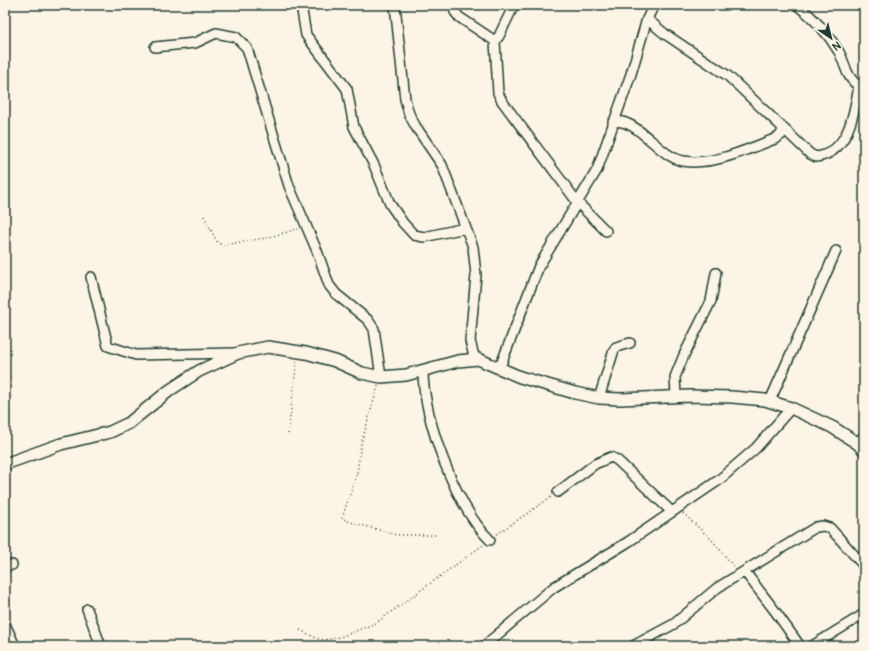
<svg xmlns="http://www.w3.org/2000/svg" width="869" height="651" viewBox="0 0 869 651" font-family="Pangolin,sans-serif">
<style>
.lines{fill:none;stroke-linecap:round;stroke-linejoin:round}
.minor-casing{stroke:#1f3d34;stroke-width:12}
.tertiary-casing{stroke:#1f3d34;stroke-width:14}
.path{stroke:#1f3d34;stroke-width:1.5;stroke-dasharray:1 3;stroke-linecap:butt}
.minor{stroke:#fcf5e5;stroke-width:9}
.tertiary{stroke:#fcf5e5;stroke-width:11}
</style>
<rect width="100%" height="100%" fill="#fcf5e5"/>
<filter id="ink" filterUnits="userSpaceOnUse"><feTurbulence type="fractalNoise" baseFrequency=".025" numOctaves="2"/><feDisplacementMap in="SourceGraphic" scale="8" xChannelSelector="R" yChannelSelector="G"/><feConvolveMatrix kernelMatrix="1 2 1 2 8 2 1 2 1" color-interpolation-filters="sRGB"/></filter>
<g filter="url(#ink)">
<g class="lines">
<defs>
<path id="minor" d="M301,5l5,30 41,54 7,38 20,38 16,39 13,19 11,12 10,2 41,-9
M395,5l10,94 4,15 7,13 26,38 31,82 3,28 -6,66 4,15 4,3
M455,5v7l4,5 36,24
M514,5l-15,31 -4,5 3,52 4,8 76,102 28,28
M797,5c16,12 32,30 42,47 7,13 7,26 20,34
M155,47l40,-4 21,-10 20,4 11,11 42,138 28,65 12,34 7,9 32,26 6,9 7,48
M613,122c23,-6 46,35 70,39 31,5 64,-12 92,-22l6,-4 2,-7 -55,-52 -63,-42 -18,-15
M783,128l27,26 6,3c33,-4 38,-45 43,-71
M91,277l17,69 28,9 100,-2
M500,367l39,-101 58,-96 34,-96 16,-55 7,-14
M423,371c0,47 33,136 67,169
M676,396l-1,-19 9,-22 27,-54 5,-28
M599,398l15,-48 2,-3 14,-4
M770,401l66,-150
M857,443l7,-7
M558,492l37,-28 16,-7 6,3 55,52
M5,566l7,-1
M745,572l30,39 25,35
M87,609l14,37
M5,624l10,22
M484,646l70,-59 74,-45 91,-62 37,-32 35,-40
M633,646l41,-22 43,-36 99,-61 7,-1 7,2 34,38
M812,646l52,-32"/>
<path id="tertiary" d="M5,464l56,-20 49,-12 19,-9 41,-33 29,-19 39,-18 30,-6 38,6 29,8 27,12 19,4 25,-2 52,-14 20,-2 42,18 55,16 24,5 21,1 70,-3 42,1 33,3 26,8 41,19 25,16 7,7"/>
</defs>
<!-- minor casing -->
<use href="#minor" class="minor-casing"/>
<!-- tertiary casing -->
<use href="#tertiary" class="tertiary-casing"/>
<!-- path -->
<path class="path" d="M204,216l13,26 5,3 44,-7 32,-9
M378,386l-17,58 -4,29 -15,45 5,3 50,14h40
M288,434l9,-74
M683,513l29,27 22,27
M497,534l54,-37
M300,630l18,9 9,1 16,-4 33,-13 107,-78"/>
<!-- minor -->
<use href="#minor" class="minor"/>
<!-- tertiary -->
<use href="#tertiary" class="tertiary"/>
</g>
</g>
<!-- margin -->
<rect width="869" height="651" fill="none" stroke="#fcf5e5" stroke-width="20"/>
<rect x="10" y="10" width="849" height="631" fill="none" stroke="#1f3d34" stroke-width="1.5" filter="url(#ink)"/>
<!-- north arrow -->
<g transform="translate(831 38) rotate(145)" stroke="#fcf5e5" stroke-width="3" paint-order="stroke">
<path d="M0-3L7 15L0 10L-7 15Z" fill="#1f3d34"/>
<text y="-6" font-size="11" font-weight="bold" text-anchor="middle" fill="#1f3d34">N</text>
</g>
</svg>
